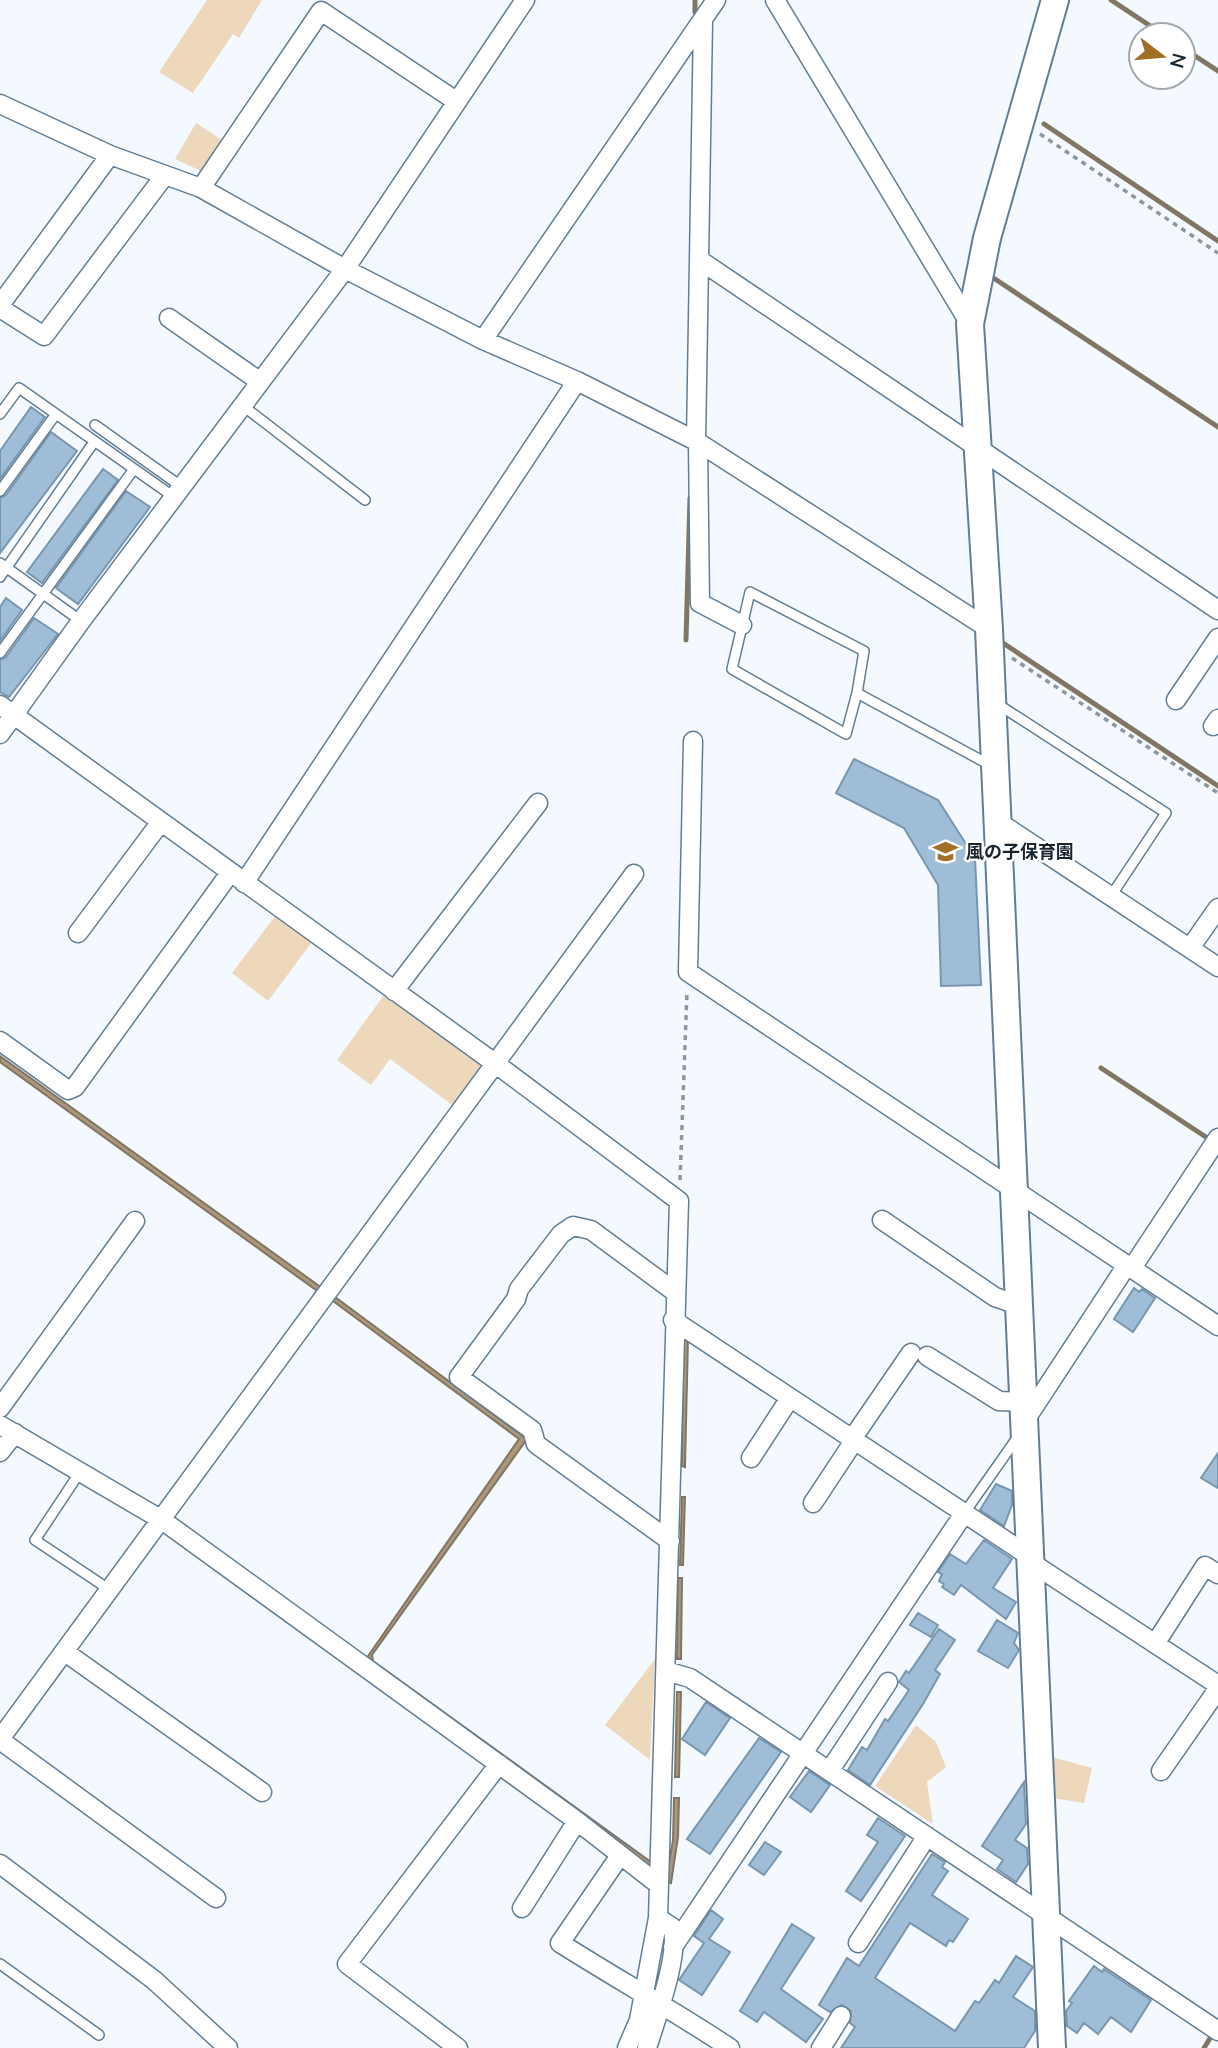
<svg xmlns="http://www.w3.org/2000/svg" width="1218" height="2048" viewBox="0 0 1218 2048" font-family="'Nunito Sans','Noto Sans JP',sans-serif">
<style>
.green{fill:#eed8bc}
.water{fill:#ad977b;stroke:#817564;stroke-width:2}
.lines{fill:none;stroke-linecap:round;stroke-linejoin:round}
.stream{stroke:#817564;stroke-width:5}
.building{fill:#9fbdd7;stroke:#7996af;stroke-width:2}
.lane-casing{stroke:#617e96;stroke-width:12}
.street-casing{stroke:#617e96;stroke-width:21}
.secondary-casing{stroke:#617e96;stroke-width:30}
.path{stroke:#8e969e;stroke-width:3.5;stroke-dasharray:5 5;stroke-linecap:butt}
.lane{stroke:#fff;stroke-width:9}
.street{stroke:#fff;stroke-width:18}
.secondary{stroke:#fff;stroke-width:26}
.labels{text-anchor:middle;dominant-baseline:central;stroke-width:5;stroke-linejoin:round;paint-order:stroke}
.poi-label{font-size:18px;font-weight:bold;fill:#19252f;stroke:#fff;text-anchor:start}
</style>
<rect width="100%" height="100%" fill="#f3f9ff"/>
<!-- green -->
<path class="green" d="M207,0h55l-23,38 -6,-4 -40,59 -34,-21z
M196,123l26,17 -21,31 -26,-12z
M276,915l36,27 -44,59 -36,-28z
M384,995l100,73 -29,39 -65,-48 -19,26 -34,-25z
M655,1659l-5,101 -45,-35z
M916,1725l20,17 10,25 -19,15 6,42 -58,-38z
M1052,1757l40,11 -8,35 -32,-5z"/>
<!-- water -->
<path class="water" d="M0,1056l322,232 -2,5 -320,-231z
M335,1297l192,142 -155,216 1,6 278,201 -3,5 -282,-208 153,-220 -186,-138z
M683,1337l5,1 -3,129 -3,-1z
M682,1497h3l-2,68h-3z
M678,1578h4l-1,81h-4z
M677,1692h4l-2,85h-4z
M674,1798h5l-1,39 -7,46 -5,-2 7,-41z"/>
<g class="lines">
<!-- stream -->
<path class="stream" d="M1111,0l53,35
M695,12v-12
M1183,48l35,23
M1044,124l174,117
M995,279l223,148
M686,640l4,-142
M1000,641l218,145
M1101,1068l111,73
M1204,2048l10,-16"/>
</g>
<!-- building -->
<path class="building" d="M31,407l14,10 -45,62v-28z
M51,432l26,19 -77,102v-55l6,-3z
M103,469l15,11 -76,103 -15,-11z
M126,491l24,16 -72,97 -22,-16z
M6,598l16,12 -22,31v-34z
M34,618l24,16 -49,63 -9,-5v-32l6,-3z
M854,759l84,41 37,58 6,127 -40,1 -3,-101 -34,-57 -68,-35z
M1134,1288l5,4 3,-3 13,9 -22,34 -19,-13z
M1218,1453v35l-17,-10z
M996,1484l16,7v14l-8,21 -24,-16z
M984,1540l28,19 -19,29 23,14 -10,17 -45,-34 -7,10 -12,-8 2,-3 -5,-3 3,-7 -4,-2 12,-18 16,10z
M918,1613l20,12 -7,12 -21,-12z
M997,1620l21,13 -4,10 5,7 -11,18 -30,-17z
M939,1629l16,11 -20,30 5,4 -17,30 -53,81 -22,-15 14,-23 5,3 18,-31 3,2 21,-31 -10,-8 7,-11 3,2z
M706,1702l24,16 -25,37 -23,-16z
M759,1738l22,14 -71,102 -23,-15z
M809,1771l21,14 -19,27 -21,-15z
M1024,1782l2,42 -11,16 12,8 1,16 -12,18 -19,-13 6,-9 -21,-14z
M878,1818l27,18 -44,65 -15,-10 32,-49 -11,-7z
M765,1842l16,10 -17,23 -15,-10z
M932,1854l13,8 -3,5 6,4 -16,24 36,24 -15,23 -4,-2 -3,6 -36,-23 -35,55 80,53 20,-30 4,2 16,-23 4,3 17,-27 17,11 -20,30 22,14v20l-11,17h-183l14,-21 -5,-4 1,-12 -9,-6 -12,7 -11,-7 28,-47 12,8z
M711,1910l12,9 -14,20 21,13 -28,43 -23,-15 25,-37 -10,-7z
M792,1924l22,14 -33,51 42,30 -17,23 -42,-30 -7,10 -17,-11z
M1094,1966l8,6 2,-3 47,31 -20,32 -20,-15 -13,17 -14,-11 -7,10 -10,-7 -1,-15 6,-8 -3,-2z"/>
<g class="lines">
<defs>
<path id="lane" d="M242,405l123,95
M0,414l19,-26 155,109
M95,425l87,62
M0,491l56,-77
M0,563l81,58
M0,577l94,-135
M0,653l134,-184
M857,693l-11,41 -114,-65 18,-77 114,59 -7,42 133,72
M996,703l170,110 -55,83
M80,1472l-45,68 75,50
M963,1515l54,-77
M0,1964l99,71"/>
<path id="street" d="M775,0l195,324
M0,104l110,51 91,33 144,81 138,71 94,41 119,60 293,188
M201,188l120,-177 135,90
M701,261l517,349
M0,305l110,-150
M0,308l44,28 121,-161
M169,318l90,63
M483,340l233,-340
M696,441l7,-421
M698,443l2,160 42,22
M1176,700l42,-62
M0,705l496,359 183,137 -21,717 -19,102 -12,28
M1213,726l5,-7
M0,734l81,-113 264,-352 180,-269
M693,741l-5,231 530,354
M997,821l221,146
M244,883l333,-502
M78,933l82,-110
M1190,948l28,-40
M394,991l144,-188
M0,1041l68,49 7,-3 155,-214
M882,1220l113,77 23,8
M1132,1268l86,-130
M673,1320l356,236
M927,1356l72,45 22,1
M0,1408l135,-187
M1024,1422l103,-157
M0,1425l162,95 415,301 82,64
M852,1439l59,-86
M0,1452l15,-19
M751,1458l39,-60
M813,1503l41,-62
M670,1541l-134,-97 -4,-14 -73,-53 57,-78 3,-10 42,-55 12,-8 18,4 84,62
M1029,1561l189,124
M1155,1644l50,-78 13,8
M65,1652l197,140
M666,1671l24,7 528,353
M0,1739l634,-865
M0,1740l216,158
M830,1770l58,-88
M1161,1771l57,-82
M619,1857l-59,86c57,36 114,68 170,105
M0,1864l154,116 74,68
M522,1908l55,-87
M858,1943l69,-107
M673,1947l290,-432
M458,2048l-111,-84 152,-200
M647,2048c8,-26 34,-97 25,-121l-14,-9
M821,2048l20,-32"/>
<path id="secondary" d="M1052,2048l-63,-1419 -19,-305 17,-86 68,-238"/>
</defs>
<!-- lane casing -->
<use href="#lane" class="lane-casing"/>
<!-- street casing -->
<use href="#street" class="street-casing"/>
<!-- secondary casing -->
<use href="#secondary" class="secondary-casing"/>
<!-- path -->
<path class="path" d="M1040,134l178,119
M1012,658l206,135
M680,1180l7,-188"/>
<!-- lane -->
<use href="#lane" class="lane"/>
<!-- street -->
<use href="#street" class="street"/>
<!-- secondary -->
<use href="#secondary" class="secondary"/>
</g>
<!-- icons -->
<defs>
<symbol id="school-bare" viewBox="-9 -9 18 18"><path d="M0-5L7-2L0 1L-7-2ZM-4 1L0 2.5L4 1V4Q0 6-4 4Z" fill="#a16f25" stroke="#fff" stroke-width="2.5" paint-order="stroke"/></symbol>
</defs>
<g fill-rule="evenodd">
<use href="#school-bare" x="928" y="834" width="35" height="35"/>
</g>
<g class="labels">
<!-- poi labels -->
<g class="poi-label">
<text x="966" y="852">風の子保育園</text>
</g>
</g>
<!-- north arrow -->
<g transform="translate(1162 56) rotate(106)"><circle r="33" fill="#ffffff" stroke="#a3a8ac" stroke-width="2"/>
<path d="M0-5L12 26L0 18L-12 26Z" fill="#a16f25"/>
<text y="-10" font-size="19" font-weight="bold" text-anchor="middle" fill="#19252f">N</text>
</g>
</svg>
